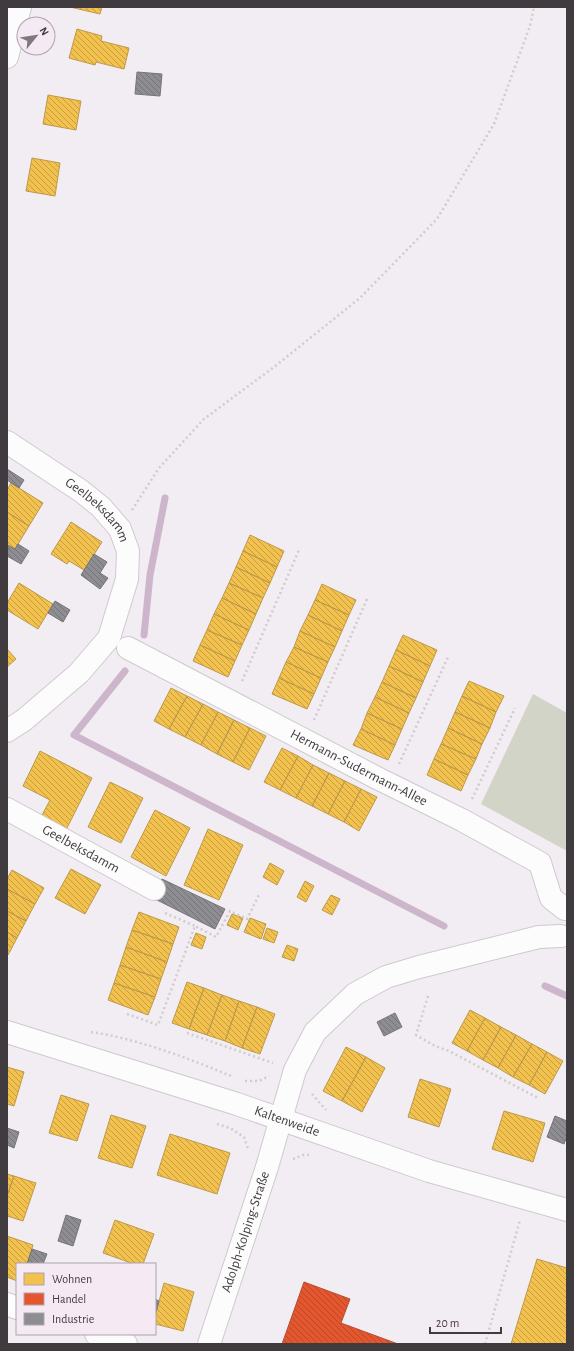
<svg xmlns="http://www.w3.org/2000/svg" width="574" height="1351" viewBox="0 0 574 1351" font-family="'Alegreya Sans',sans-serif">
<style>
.park{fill:#d3d4c8}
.homes{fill:url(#homes-back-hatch);stroke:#bd994a}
.shops{fill:url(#shops-back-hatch);stroke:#b34f33}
.industry{fill:url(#industry-back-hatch);stroke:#767479}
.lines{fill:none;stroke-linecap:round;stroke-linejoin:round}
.stream{stroke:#cdb6cb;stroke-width:7}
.minor-casing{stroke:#cdcacd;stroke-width:24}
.secondary-casing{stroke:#cdcacd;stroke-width:24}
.path{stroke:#cfcbce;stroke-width:2.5;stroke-dasharray:2 3;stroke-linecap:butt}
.minor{stroke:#fdfcfd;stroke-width:22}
.secondary{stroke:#fdfcfd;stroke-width:22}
.labels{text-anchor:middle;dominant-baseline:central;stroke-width:4;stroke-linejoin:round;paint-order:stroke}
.street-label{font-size:14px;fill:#403b3f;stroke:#f5eaf4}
</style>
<defs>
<pattern id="homes-back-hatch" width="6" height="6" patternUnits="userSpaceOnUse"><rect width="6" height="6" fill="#f2c14e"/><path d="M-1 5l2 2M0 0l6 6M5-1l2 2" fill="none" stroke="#c59e42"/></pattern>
<pattern id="shops-back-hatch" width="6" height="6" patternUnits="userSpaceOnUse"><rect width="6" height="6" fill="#e4572e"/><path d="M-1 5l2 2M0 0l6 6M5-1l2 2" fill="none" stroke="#ba4929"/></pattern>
<pattern id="industry-back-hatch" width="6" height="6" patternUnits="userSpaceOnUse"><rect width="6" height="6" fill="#8d8d92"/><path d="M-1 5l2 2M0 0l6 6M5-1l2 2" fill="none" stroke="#757479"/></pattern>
</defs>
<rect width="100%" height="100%" fill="#f2edf2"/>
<!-- park -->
<path class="park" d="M533,694l34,19v138l-86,-47z"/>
<!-- homes -->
<path class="homes" d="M70,7h32l-2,7z
M77,29l25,7 -1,5 28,7 -5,21 -28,-7 -1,3 -26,-7z
M48,95l33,6 -5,29 -33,-6z
M32,158l28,5 -5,33 -29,-5z
M11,483l32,20 -14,23 -22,-14v-22z
M7,512l22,14 -14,23 -8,-4z
M71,522l31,20 -18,28 -15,-9 -2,3 -16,-10z
M250,535l34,16 -7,16 -34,-16z
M243,551l34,16 -7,16 -34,-16z
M236,567l34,16 -7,15 -34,-15z
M19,583l34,21 -15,25 -31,-19v-7z
M229,583l34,15 -7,16 -34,-16z
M322,584l34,16 -7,15 -34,-15z
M222,598l34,16 -7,16 -35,-16z
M315,600l34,15 -7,16 -34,-16z
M214,614l35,16 -7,15 -35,-15z
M308,615l34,16 -7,16 -35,-16z
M207,630l35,15 -7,16 -35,-16z
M300,631l35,16 -7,15 -34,-15z
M403,635l34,15 -7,16 -34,-16z
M200,645l35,16 -7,16 -35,-16z
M294,647l34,15 -7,16 -35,-16z
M7,649l9,10 -9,8z
M396,650l34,16 -7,16 -34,-16z
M286,662l35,16 -7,16 -35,-16z
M389,666l34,16 -7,16 -34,-16z
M279,678l35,16 -7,15 -35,-15z
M469,681l35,15 -8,16 -34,-16z
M382,682l34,16 -7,15 -34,-16z
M171,688l16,8 -18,33 -15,-8z
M187,696l16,8 -18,33 -16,-8z
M462,696l34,16 -6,16 -35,-16z
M375,697l34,16 -7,16 -35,-16z
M203,704l15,8 -17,33 -16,-8z
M218,712l16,8 -17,34 -16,-9z
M455,712l35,16 -8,16 -34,-16z
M367,713l35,16 -7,16 -34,-16z
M234,720l16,8 -17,34 -16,-8z
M250,728l16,8 -17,34 -16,-8z
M448,728l34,16 -6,15 -35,-15z
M361,729l34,16 -7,15 -35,-15z
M441,744l35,15 -8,16 -34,-16z
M282,748l16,8 -18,34 -16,-8z
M40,751l52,27 -26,52 -25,-13 9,-17 -27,-14z
M298,756l15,9 -17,33 -16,-8z
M434,759l34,16 -7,16 -34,-16z
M313,765l16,8 -17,33 -16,-8z
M329,773l16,8 -17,33 -16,-8z
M345,781l16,8 -17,33 -16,-8z
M110,782l33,16 -22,45 -33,-16z
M361,789l16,8 -18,34 -15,-9z
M155,810l35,18 -24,48 -35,-19z
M208,829l35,16 -24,55 -35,-15z
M270,863l14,8 -7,14 -14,-8z
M71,869l30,16 -16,29 -30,-16z
M12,870l32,18 -9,16 -28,-15v-10z
M305,881l9,5 -8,16 -9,-5z
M7,889l28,15 -9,17 -19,-10z
M331,895l9,4 -8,16 -10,-5z
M7,911l19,10 -9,17 -10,-6z
M139,912l40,15 -6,17 -41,-14z
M232,914l11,4 -5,12 -11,-5z
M250,918l16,6 -5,15 -17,-7z
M267,928l11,4 -4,11 -11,-4z
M132,930l41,14 -6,18 -41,-15z
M7,932l10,6 -9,17 -1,-1z
M196,933l10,4 -4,12 -11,-4z
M287,945l11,4 -4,12 -12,-4z
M126,947l41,15 -6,17 -41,-14z
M120,965l41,14 -6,18 -41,-14z
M187,982l17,6 -15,41 -17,-6z
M114,983l41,14 -7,18 -40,-15z
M204,988l18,7 -15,40 -18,-6z
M222,995l17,6 -14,40 -18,-6z
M239,1001l18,6 -15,41 -17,-7z
M257,1007l18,7 -15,40 -18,-6z
M470,1010l15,8 -18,33 -15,-8z
M485,1018l16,9 -18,33 -16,-9z
M501,1027l15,8 -18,33 -15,-8z
M516,1035l16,9 -19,33 -15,-9z
M532,1044l15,8 -18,33 -16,-8z
M346,1047l20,10 -24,44 -19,-10z
M547,1052l16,9 -18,33 -16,-9z
M366,1057l19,11 -23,44 -20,-11z
M7,1067l17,5 -10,34 -7,-2z
M420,1079l31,10 -12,38 -31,-10z
M61,1095l28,9 -12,37 -28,-8z
M504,1111l41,12 -12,39 -41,-13z
M111,1115l35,11 -14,42 -34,-10z
M170,1134l60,19 -13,41 -60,-19z
M7,1174l7,2 -7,20z
M14,1176l22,7 -13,38 -16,-5v-20z
M115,1220l39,14 -11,30h-9l-31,-11z
M7,1236l26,9 -6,19h-10v17l-10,-4z
M537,1259l30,9v76h-56z
M164,1283l30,9 -11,39 -28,-7v-8z"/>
<!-- shops -->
<path class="shops" d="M304,1282l46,17 -9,24 57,21h-116z"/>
<!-- industry -->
<path class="industry" d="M137,72l25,2 -2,22 -25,-2z
M7,469l17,11 -5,8 -12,-8z
M18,544l11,7 -8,13 -14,-8v-11l8,4z
M94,554l13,8 -7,11 8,5 -8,11 -19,-14z
M55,601l15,9 -7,12 -15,-9z
M162,879l63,30 -10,20 -62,-31z
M395,1013l7,14 -18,9 -7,-14z
M555,1116l12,5v15l-3,8 -17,-7z
M7,1128l12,4 -5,16 -7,-3z
M66,1215l15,5 -8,26 -15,-5z
M32,1249l15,5 -4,10h-16z
M155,1299l4,2 -4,15z"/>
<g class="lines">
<!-- stream -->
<path class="stream" d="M144,635l6,-60 15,-77
M125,671l-51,64 370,191
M545,986l22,10"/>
<defs>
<g id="minor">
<path d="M7,57l13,-50"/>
<path id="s1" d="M7,442l74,49 20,16 19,22 8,22 -1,28 -18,59 -30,35 -55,47 -17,11"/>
<path id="s2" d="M128,648l251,131 83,41 78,43 11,35 14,11"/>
<path id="s3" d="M7,809l147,80"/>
<path d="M7,1304l10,4"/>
<path d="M96,1334l30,10"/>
<path id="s4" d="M209,1344l58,-177 28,-97 20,-38 40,-38 31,-17 33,-10 120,-30 22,-1"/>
</g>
<g id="secondary">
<path id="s5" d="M7,1032l230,72 192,67 138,39"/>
</g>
</defs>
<!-- minor casing -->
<use href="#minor" class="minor-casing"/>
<!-- secondary casing -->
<use href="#secondary" class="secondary-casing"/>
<!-- path -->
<path class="path" d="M132,510l27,-42 45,-49 70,-52 86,-69 77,-79 57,-95 36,-98 4,-19
M242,681l57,-131
M314,720l53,-121
M399,764l50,-109
M472,799l43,-91
M165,913l30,13
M428,996l-12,39 19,11 14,5 89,47
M127,1014l31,11 37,-99 21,11 14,-26 17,8 12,-24
M91,1032c47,7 97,26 140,44
M187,1033l86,30
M245,1081h14l10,-5
M312,1094l14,16
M217,1124l13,4 14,9 4,12
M293,1159l10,-4h6
M485,1344l35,-124"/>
<!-- minor -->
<use href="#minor" class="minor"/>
<!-- secondary -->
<use href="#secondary" class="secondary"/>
</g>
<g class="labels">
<!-- street labels -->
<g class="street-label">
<text stroke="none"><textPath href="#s1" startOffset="114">Geelbeksdamm</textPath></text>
<text stroke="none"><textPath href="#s2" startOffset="260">Hermann-Sudermann-Allee</textPath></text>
<text stroke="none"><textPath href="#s3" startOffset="84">Geelbeksdamm</textPath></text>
<text stroke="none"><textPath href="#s5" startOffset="294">Kaltenweide</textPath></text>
<text stroke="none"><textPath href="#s4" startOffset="118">Adolph-Kolping-Straße</textPath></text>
</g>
</g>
<!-- border -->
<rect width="574" height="1351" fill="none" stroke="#403b3f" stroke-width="16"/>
<!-- legend -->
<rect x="16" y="1263" width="140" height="72" fill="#f5eaf4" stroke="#ada4ac"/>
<rect x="24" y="1273" width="20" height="12" fill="#f2c14e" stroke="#ada4ac"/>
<text x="52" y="1283" font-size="12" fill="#403b3f">Wohnen</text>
<rect x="24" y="1293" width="20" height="12" fill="#e4572e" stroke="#ada4ac"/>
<text x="52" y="1303" font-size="12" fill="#403b3f">Handel</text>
<rect x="24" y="1313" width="20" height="12" fill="#8d8d92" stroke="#ada4ac"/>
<text x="52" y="1323" font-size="12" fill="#403b3f">Industrie</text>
<!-- north arrow -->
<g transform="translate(36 36) rotate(60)"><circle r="19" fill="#f5eaf4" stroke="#ada4ac"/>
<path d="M0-3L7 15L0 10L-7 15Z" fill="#7e797e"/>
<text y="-6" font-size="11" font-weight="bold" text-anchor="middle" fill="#403b3f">N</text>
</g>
<!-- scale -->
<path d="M430 1327v6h71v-6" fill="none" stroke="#403b3f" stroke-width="2"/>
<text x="436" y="1327" font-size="12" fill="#403b3f" stroke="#f5eaf4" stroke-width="3" paint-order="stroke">20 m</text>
</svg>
